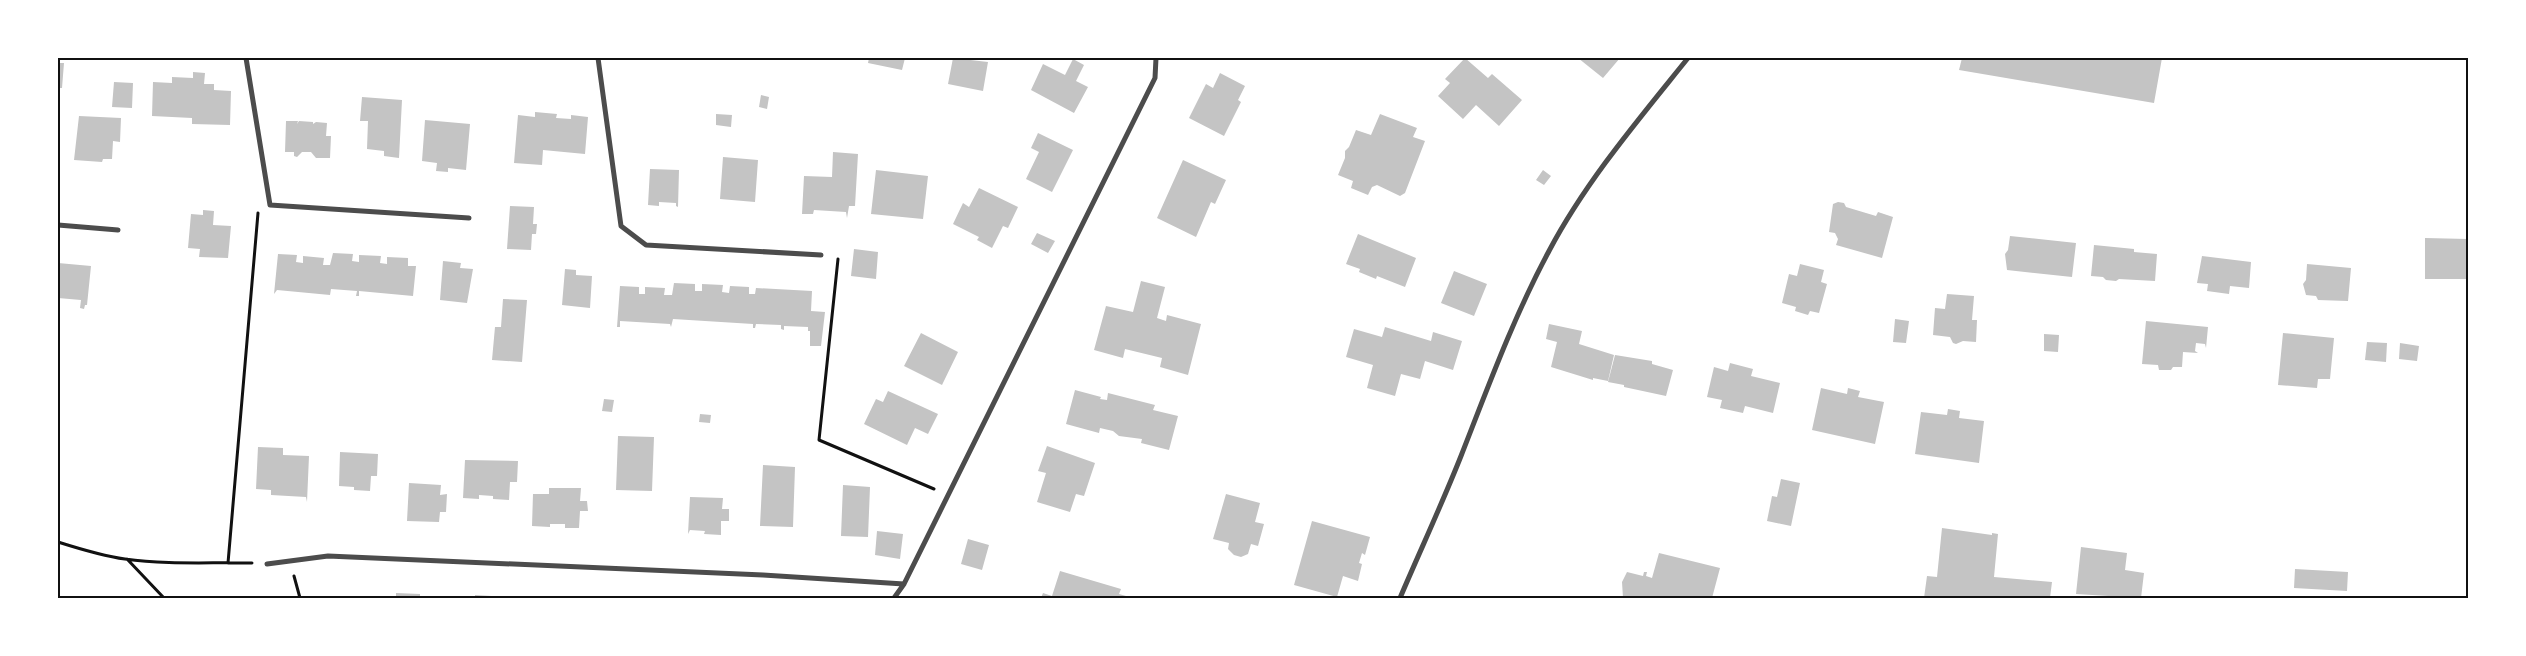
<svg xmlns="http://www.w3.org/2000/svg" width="2526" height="656" viewBox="0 0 2526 656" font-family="'Source Sans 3',sans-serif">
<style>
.building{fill:#c4c4c4}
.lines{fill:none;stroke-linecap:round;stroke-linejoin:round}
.path{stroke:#111;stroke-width:3}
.minor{stroke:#4c4c4c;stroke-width:5}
.neatline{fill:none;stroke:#111;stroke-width:2}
</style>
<rect width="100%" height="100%" fill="#fff"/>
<!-- building -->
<path class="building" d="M869,58h36l-3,12 -34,-7z
M953,58l35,4 -5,29 -35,-7z
M1465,58l23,20 4,-4 30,26 -23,26 -23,-21 -13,14 -25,-23 12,-13 -5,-4z
M1578,58h42l-17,20z
M1962,58h200l-8,45 -195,-33z
M1073,59l11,6 -8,16 12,6 -14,26 -43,-23 12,-26 22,11z
M58,63h6l-2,25h-4z
M193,72l12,1 -1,11h10v6l17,1 -1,34 -38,-1v-6l-40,-2 1,-34 19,1v-6l21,1z
M1220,73l25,13 -7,14 3,2 -17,34 -35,-18 17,-34 7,4z
M114,82l19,1 -1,25 -20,-1z
M761,95l8,2 -2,12 -8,-2z
M362,97l40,3 -3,58 -15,-2v-5l-17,-2 1,-28h-8z
M535,112l22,2 -1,4 15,1v-4l17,2 -3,37 -42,-4 -1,15 -28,-2 4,-48 17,2z
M716,114l16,1 -1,12 -15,-2z
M1380,114l37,14 -4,9 12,4 -20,52 -5,3 -23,-11 -5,2 -4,8 -17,-7 2,-7 -15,-6 7,-17v-7l4,-4 7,-17 15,5z
M79,116l42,2 -1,24 -7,-1 -1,18h-9l-1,3 -28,-2z
M425,120l45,4 -4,46 -18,-2v4l-12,-1 1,-8 -15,-2z
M286,121h12l-1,3 2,-3 14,1v2l3,-2 11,1 -1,13h5l-1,22h-14l-5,-6h-9l-5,5 -3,-1v-4h-9z
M1038,133l35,17 -21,42 -26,-13 13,-27 -8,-4z
M833,152l25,2 -3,52h-6l-2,12 -1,-6 -32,-2 -1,4h-11l2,-38 28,1z
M723,157l35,3 -3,42 -35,-3z
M1183,160l43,20 -11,24 -4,-2 -15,35 -39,-19z
M650,169l29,1 -1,37 -2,-1v-3l-17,-1v4l-11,-1z
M876,170l52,6 -5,43 -52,-5z
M1543,170l8,6 -7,9 -8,-5z
M979,188l39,19 -10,21 -5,-2 -11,22 -15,-8 2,-3 -26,-13 10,-21 6,4z
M1838,202l6,1 2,4 30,9 2,-4 15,5 -11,41 -46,-13 2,-6 -3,-6 -6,-1 4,-28z
M510,206l24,1 -1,17h4l-1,10h-4l-1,16 -24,-1z
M203,210l11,1 -1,14 18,1 -3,32 -29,-1 1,-8 -12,-1 3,-34 12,1z
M1037,233l18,8 -7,12 -17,-9z
M1358,234l58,24 -11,29 -28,-11 -1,3 -17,-7 1,-3 -14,-5z
M2010,236l66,7 -4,34 -65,-7 -2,-16 3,-4z
M2425,238l43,1v40h-43z
M2094,245l40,4v3l23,2 -2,27 -36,-2 -3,2 -10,-1 -3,-3 -12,-1z
M854,249l24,3 -2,27 -25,-3z
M333,253l20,1 -1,7 7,1v-7l22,1 -1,7 7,1v-7l21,1v8h8l-3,30 -54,-5v5h-3l1,-5 -26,-2 -1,6 -53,-5 -3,4 4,-40 19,1 -1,7 7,1v-7l21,2 -1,7h7z
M2202,256l49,6 -2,26 -19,-2 -1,8 -22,-3 1,-7 -11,-1z
M443,261l18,2 -1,5 13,1 -6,34 -27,-3z
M58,263l33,3 -4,39h-2l-1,4 -4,-1 1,-8 -23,-2z
M1800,264l24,6 -3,12 6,2 -8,29 -9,-2 -2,4 -13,-4 1,-4 -14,-4 7,-29 8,2z
M2307,264l44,4 -3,33 -30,-1 -2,-4 -10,-1 -3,-11 3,-4z
M565,269l11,1v5l16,1 -2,32 -28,-3z
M1454,271l33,13 -13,32 -33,-13z
M1141,281l24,6 -8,31 9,3 1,-6 34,9 -13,51 -28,-8 2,-9 -37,-9 -2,9 -29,-8 12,-44 27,6z
M674,283l21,1v7h7v-7l21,1 -1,7 7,1 1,-7 19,1v7h6l1,-6 56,3 -1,20 14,1 -4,34h-11v-15h-2v-4l-24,-1v4l-3,-1v-4l-25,-1 -1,4h-2v-4l-80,-5 -2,8 -1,-3 -50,-3v6h-3l3,-41 19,1v7h6v-7l20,1 -1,7h8z
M1947,294l27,2 -2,24h5l-1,22 -13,-1 -7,3 -3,-1 -3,-6 -17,-2 2,-27 10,1z
M503,299l24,1 -5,62 -30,-2 3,-33h6z
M1895,319l14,2 -3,22 -13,-1z
M2146,321l62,6 -2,21 -1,-4 -9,-1 -1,8 3,2 -15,-1 -1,15h-9l-2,3h-12l-1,-5 -16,-1z
M1549,324l33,7 -3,13 35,11 -6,26 -15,-3v2l-42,-13 6,-25 -11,-3z
M1385,327l46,14 2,-9 29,9 -9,29 -28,-9 -5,18 -19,-5 -6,22 -28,-8 6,-23 -27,-8 8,-28 28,8z
M921,333l37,19 -16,33 -38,-19z
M2283,333l51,5 -4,41h-12l-1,9 -39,-3z
M2044,334l15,1 -1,17 -14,-1z
M2367,342l20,1 -1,19 -21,-2z
M2400,343l19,3 -2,15 -18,-2z
M1615,355l37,6v3l21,6 -7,26 -42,-9v-2l-16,-3z
M1730,363l23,6 -2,7 29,7 -7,30 -28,-7 -2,7 -23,-5 2,-8 -15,-3 7,-30 14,4z
M1821,388l26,6 1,-6 12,3 -2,6 26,5 -9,42 -63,-14z
M1075,390l26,7 -1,2 7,1 1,-7 47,12 -2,5 25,6 -9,34 -28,-7 1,-4 -23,-3 -6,-5 -13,-3 -1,5 -33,-9z
M888,391l50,23 -10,20 -13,-6 -8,17 -43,-21 12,-25 7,3z
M604,399l10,1 -2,12 -10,-1z
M1948,409l12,2 -1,7 25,3 -5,42 -64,-9 6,-42 26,3z
M700,414l11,1 -1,8 -11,-1z
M618,436l36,1 -2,54 -36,-1z
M1047,446l48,17 -11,33 -8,-2 -6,18 -33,-10 9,-29 -8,-2z
M258,447l25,1v7l26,1 -2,46 -1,-5 -35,-2v-5l-15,-1z
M340,452l38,2 -1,22h-6l-1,15 -16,-1v-3l-15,-1z
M465,460l53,1 -1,21h-7l-1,18 -16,-1v-3l-14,-1v4l-16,-1z
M763,465l32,2 -2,60 -33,-1z
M1781,479l19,4 -9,43 -24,-5 5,-25 5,1z
M409,483l32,2 -1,10 7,-1 -1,18h-6l-1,10 -32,-1z
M843,485l27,2 -2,50 -27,-1z
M549,488h32l-1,13h7l1,10h-8l-1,17h-14v-4h-15v3l-18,-1 1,-32h16z
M1226,494l34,9 -5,19 9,2 -6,22 -7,-2 -3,10 -7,3 -7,-2 -6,-6 1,-6 -16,-4z
M690,497l33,1 -1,11h7v12h-8v14l-17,-1 1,-3 -15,-1 -2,4z
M1312,521l58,16 -5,18 -3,-2 -3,10 3,1 -4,17 -15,-5 -6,21 -43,-12z
M1942,528l50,7v-2l6,1 -4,43 58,5 -2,16h-126l3,-22 10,1z
M877,531l26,3 -3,25 -25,-4z
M968,539l21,6 -7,25 -21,-6z
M2081,547l46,6 -2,17 19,3 -3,25 -65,-4z
M1659,553l61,15 -8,30h-89l-1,-16 5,-10 16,4 1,-4h3l-1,4 6,2z
M2295,569l53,3 -1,19 -53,-3z
M1060,571l61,18 -2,5 14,4h-92l2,-5 9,3z
M396,593l24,1v4h-24z
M475,595l33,2v1h-33z"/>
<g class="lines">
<!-- path -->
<path class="path" d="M838,259l-19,181 115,49
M58,542c22,7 44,14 67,17 42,6 85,3 127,4
M127,559l37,39
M228,563l30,-350
M294,576l6,22"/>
<!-- minor -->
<path class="minor" d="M246,58l24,147 199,13
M598,58l23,168 25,19 175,10
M58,225l60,5
M267,564l61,-8 435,19 141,9 -10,14
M904,584l251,-506 1,-20
M1400,598c20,-47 42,-94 61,-142 27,-69 53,-140 88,-205 37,-70 90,-132 139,-193"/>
</g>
<!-- border -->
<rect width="2526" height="656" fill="none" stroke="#ffffff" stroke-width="118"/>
<rect x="59" y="59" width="2408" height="538" class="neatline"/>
</svg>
